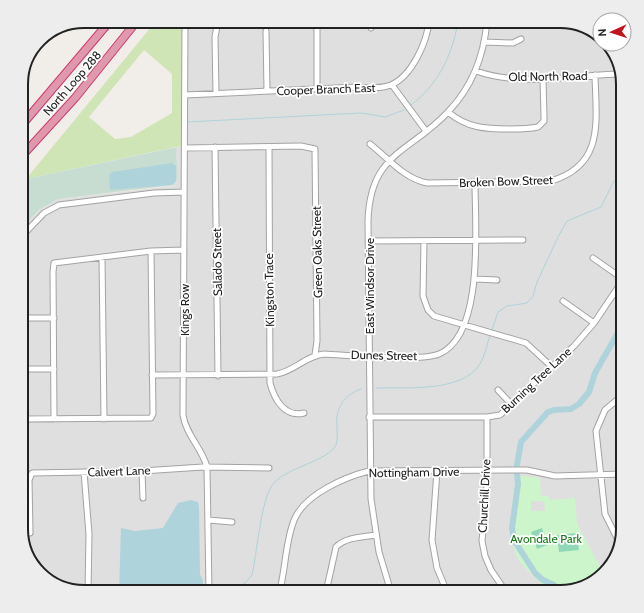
<svg xmlns="http://www.w3.org/2000/svg" width="644" height="613" viewBox="0 0 644 613" font-family="Cabin,sans-serif">
<style>
.residential{fill:#e0dfdf}
.grass{fill:#d0e5b5;fill-rule:evenodd}
.wetland{fill:#c8ddd2}
.park{fill:#ccf5cc}
.pitch{fill:#90d8b7}
.parking{fill:#dedede}
.water{fill:#afd3da}
.lines{fill:none;stroke-linecap:round;stroke-linejoin:round}
.stream{stroke:#afd3da;stroke-width:1}
.river{stroke:#afd3da;stroke-width:6}
.minor-casing{stroke:#a3a3a3;stroke-width:7}
.highway-casing{stroke:#cc3a77;stroke-width:9}
.minor{stroke:#fff;stroke-width:5}
.highway{stroke:#e099ac;stroke-width:7}
.labels{text-anchor:middle;dominant-baseline:central;stroke-width:3.5;stroke-linejoin:round;paint-order:stroke}
.street-label{font-size:12px;fill:#222;stroke:#fff}
.park-label{font-size:12px;fill:#177918;stroke:#fff}
.rim{fill:none;stroke:#222;stroke-width:2}
</style>
<rect width="100%" height="100%" fill="#f1eeea"/>
<!-- residential -->
<path class="residential" d="M185,21h379l36,16v7h7l16,36v449l-19,45 -40,18h-480l-45,-19 -18,-40v-305l19,-19 18,-10 114,-13 3,-2 2,-4 -1,-30 1,-3 8,-2z"/>
<!-- grass -->
<path class="grass" d="M156,21h29v124l-159,34zM144,50l28,24v39l-41,24 -16,2 -26,-22z"/>
<!-- wetland -->
<path class="wetland" d="M177,147c-3,11 5,30 -3,38l-116,14 -18,10 -19,19v-44l5,-5z"/>
<!-- park -->
<path class="park" d="M516,475l24,3 1,18h8v4l26,-2 2,26 27,50 -40,18h-14c-9,-9 -21,-19 -29,-29 -17,-25 -8,-60 -5,-88z"/>
<!-- pitch -->
<path class="pitch" d="M542,528l5,17 -10,4 -6,-17z
M577,533l2,17 -20,2 -2,-17z"/>
<!-- parking -->
<path class="parking" d="M531,501h13l1,10h-14z"/>
<!-- water -->
<path class="water" d="M172,163l4,3v15l-4,4 -62,5 -1,-15 3,-3z
M191,500l7,2 1,5 1,67 3,7v11h-84l2,-64 14,3 28,-3 15,-25z"/>
<g class="lines">
<!-- stream -->
<path class="stream" d="M411,105c27,-20 42,-51 47,-84
M187,122l174,-9 24,4 19,-7
M492,330l6,-18 9,-6 20,-3 6,-7 4,-14 21,-45 9,-16 34,-14 13,-26 9,-6
M376,388c29,-1 86,5 104,-24 5,-9 7,-19 10,-29
M214,588h22l9,-5 7,-8c5,-21 9,-79 22,-92 14,-16 54,-22 62,-38 2,-5 1,-13 1,-18 -2,-19 7,-32 24,-38"/>
<!-- river -->
<path class="river" d="M517,465l4,-23 27,-30 6,-2 17,-1 8,-5 10,-12 6,-19 28,-49
M517,474l1,10 -6,44 2,12 21,33 8,7 11,5 6,7"/>
<defs>
<path id="minor" d="M185,21l-2,394c3,20 19,33 24,52l2,125
M317,21v68
M369,21l2,7
M266,31l1,60
M484,42l29,1 8,-4
M476,71c45,16 97,4 144,3
M392,85l34,46
M216,93l-1,-56 3,-16
M185,95l172,-8c11,1 23,2 34,-2 21,-9 36,-43 38,-64
M448,112c19,16 37,17 62,17 9,0 19,0 28,-2l6,-6v-4l-1,-39
M370,144c18,14 33,34 57,39l124,-2c54,-16 45,-60 44,-106
M215,147l3,229
M269,147l1,236c4,15 14,35 34,30
M185,148l116,-2 14,3 2,192 -2,14
M21,237l23,-24 15,-8 95,-12 30,-1
M368,241l155,-1
M424,241l-1,55 5,14 6,6 92,27 25,23
M102,257l2,162
M593,258l30,21
M475,279l22,1
M563,301l31,22
M21,318h33
M21,369h33
M152,375l125,-1c18,-3 28,-18 47,-20 24,1 95,8 115,0 46,-19 36,-130 36,-171
M498,390l14,15
M369,417h118l13,-2 74,-69 20,-23 29,-43
M487,417v68l-5,56 3,15 6,14 15,22
M21,419l130,-1 2,-4 -2,-163
M54,419l-1,-147 1,-9 97,-12 33,-1
M142,471l1,27
M437,471l-5,69 5,28 10,24
M84,472l5,62 -1,58
M208,520l24,2
M30,533l-1,-53 3,-7 110,-2 61,-4 66,1
M618,540l-13,-26 -9,-83 9,-21 18,-15
M278,592l3,-7c5,-22 5,-47 14,-67 11,-24 50,-41 74,-47l158,-1 28,6 68,-2
M326,592l10,-45c10,-10 27,-10 40,-12
M391,592l-12,-40 -8,-53 -3,-278c2,-69 42,-68 80,-109 24,-25 36,-56 39,-91"/>
<path id="highway" d="M21,126l89,-105
M21,157l54,-59 62,-77"/>
</defs>
<!-- minor casing -->
<use href="#minor" class="minor-casing"/>
<!-- highway casing -->
<use href="#highway" class="highway-casing"/>
<!-- minor -->
<use href="#minor" class="minor"/>
<!-- highway -->
<use href="#highway" class="highway"/>
</g>
<g class="labels">
<!-- street labels -->
<g class="street-label">
<text transform="translate(548 76) rotate(-1)">Old North Road</text>
<text transform="translate(72 83) rotate(-49)">North Loop 288</text>
<text transform="translate(326 89) rotate(-2)">Cooper Branch East</text>
<text transform="translate(506 181) rotate(-2)">Broken Bow Street</text>
<text transform="translate(317 252) rotate(-91)">Green Oaks Street</text>
<text transform="translate(217 262) rotate(-91)">Salado Street</text>
<text transform="translate(369 286) rotate(-90)">East Windsor Drive</text>
<text transform="translate(269 290) rotate(-91)">Kingston Trace</text>
<text transform="translate(184 310) rotate(-90)">Kings Row</text>
<text transform="translate(384 355) rotate(1)">Dunes Street</text>
<text transform="translate(536 380) rotate(-43)">Burning Tree Lane</text>
<text transform="translate(119 471) rotate(-2)">Calvert Lane</text>
<text transform="translate(414 472) rotate(-1)">Nottingham Drive</text>
<text transform="translate(484 496) rotate(-87)">Churchill Drive</text>
</g>
<!-- park labels -->
<g class="park-label">
<text x="546" y="538">Avondale Park</text>
</g>
</g>
<!-- crop -->
<path d="M0 0H644V613H0ZM84 28H560A56 56 0 0 1 616 84V529A56 56 0 0 1 560 585H84A56 56 0 0 1 28 529V84A56 56 0 0 1 84 28Z" fill="#ededed" fill-rule="evenodd"/>
<path class="rim" d="M84 28H560A56 56 0 0 1 616 84V529A56 56 0 0 1 560 585H84A56 56 0 0 1 28 529V84A56 56 0 0 1 84 28Z"/>
<!-- north arrow -->
<g transform="translate(612 32) rotate(267)"><circle r="19" fill="#ffffff" stroke="#a7a7a7"/>
<path d="M0-3L7 15L0 10L-7 15Z" fill="#c01320"/>
<text y="-6" font-size="11" font-weight="bold" text-anchor="middle" fill="#222222">N</text>
</g>
</svg>
